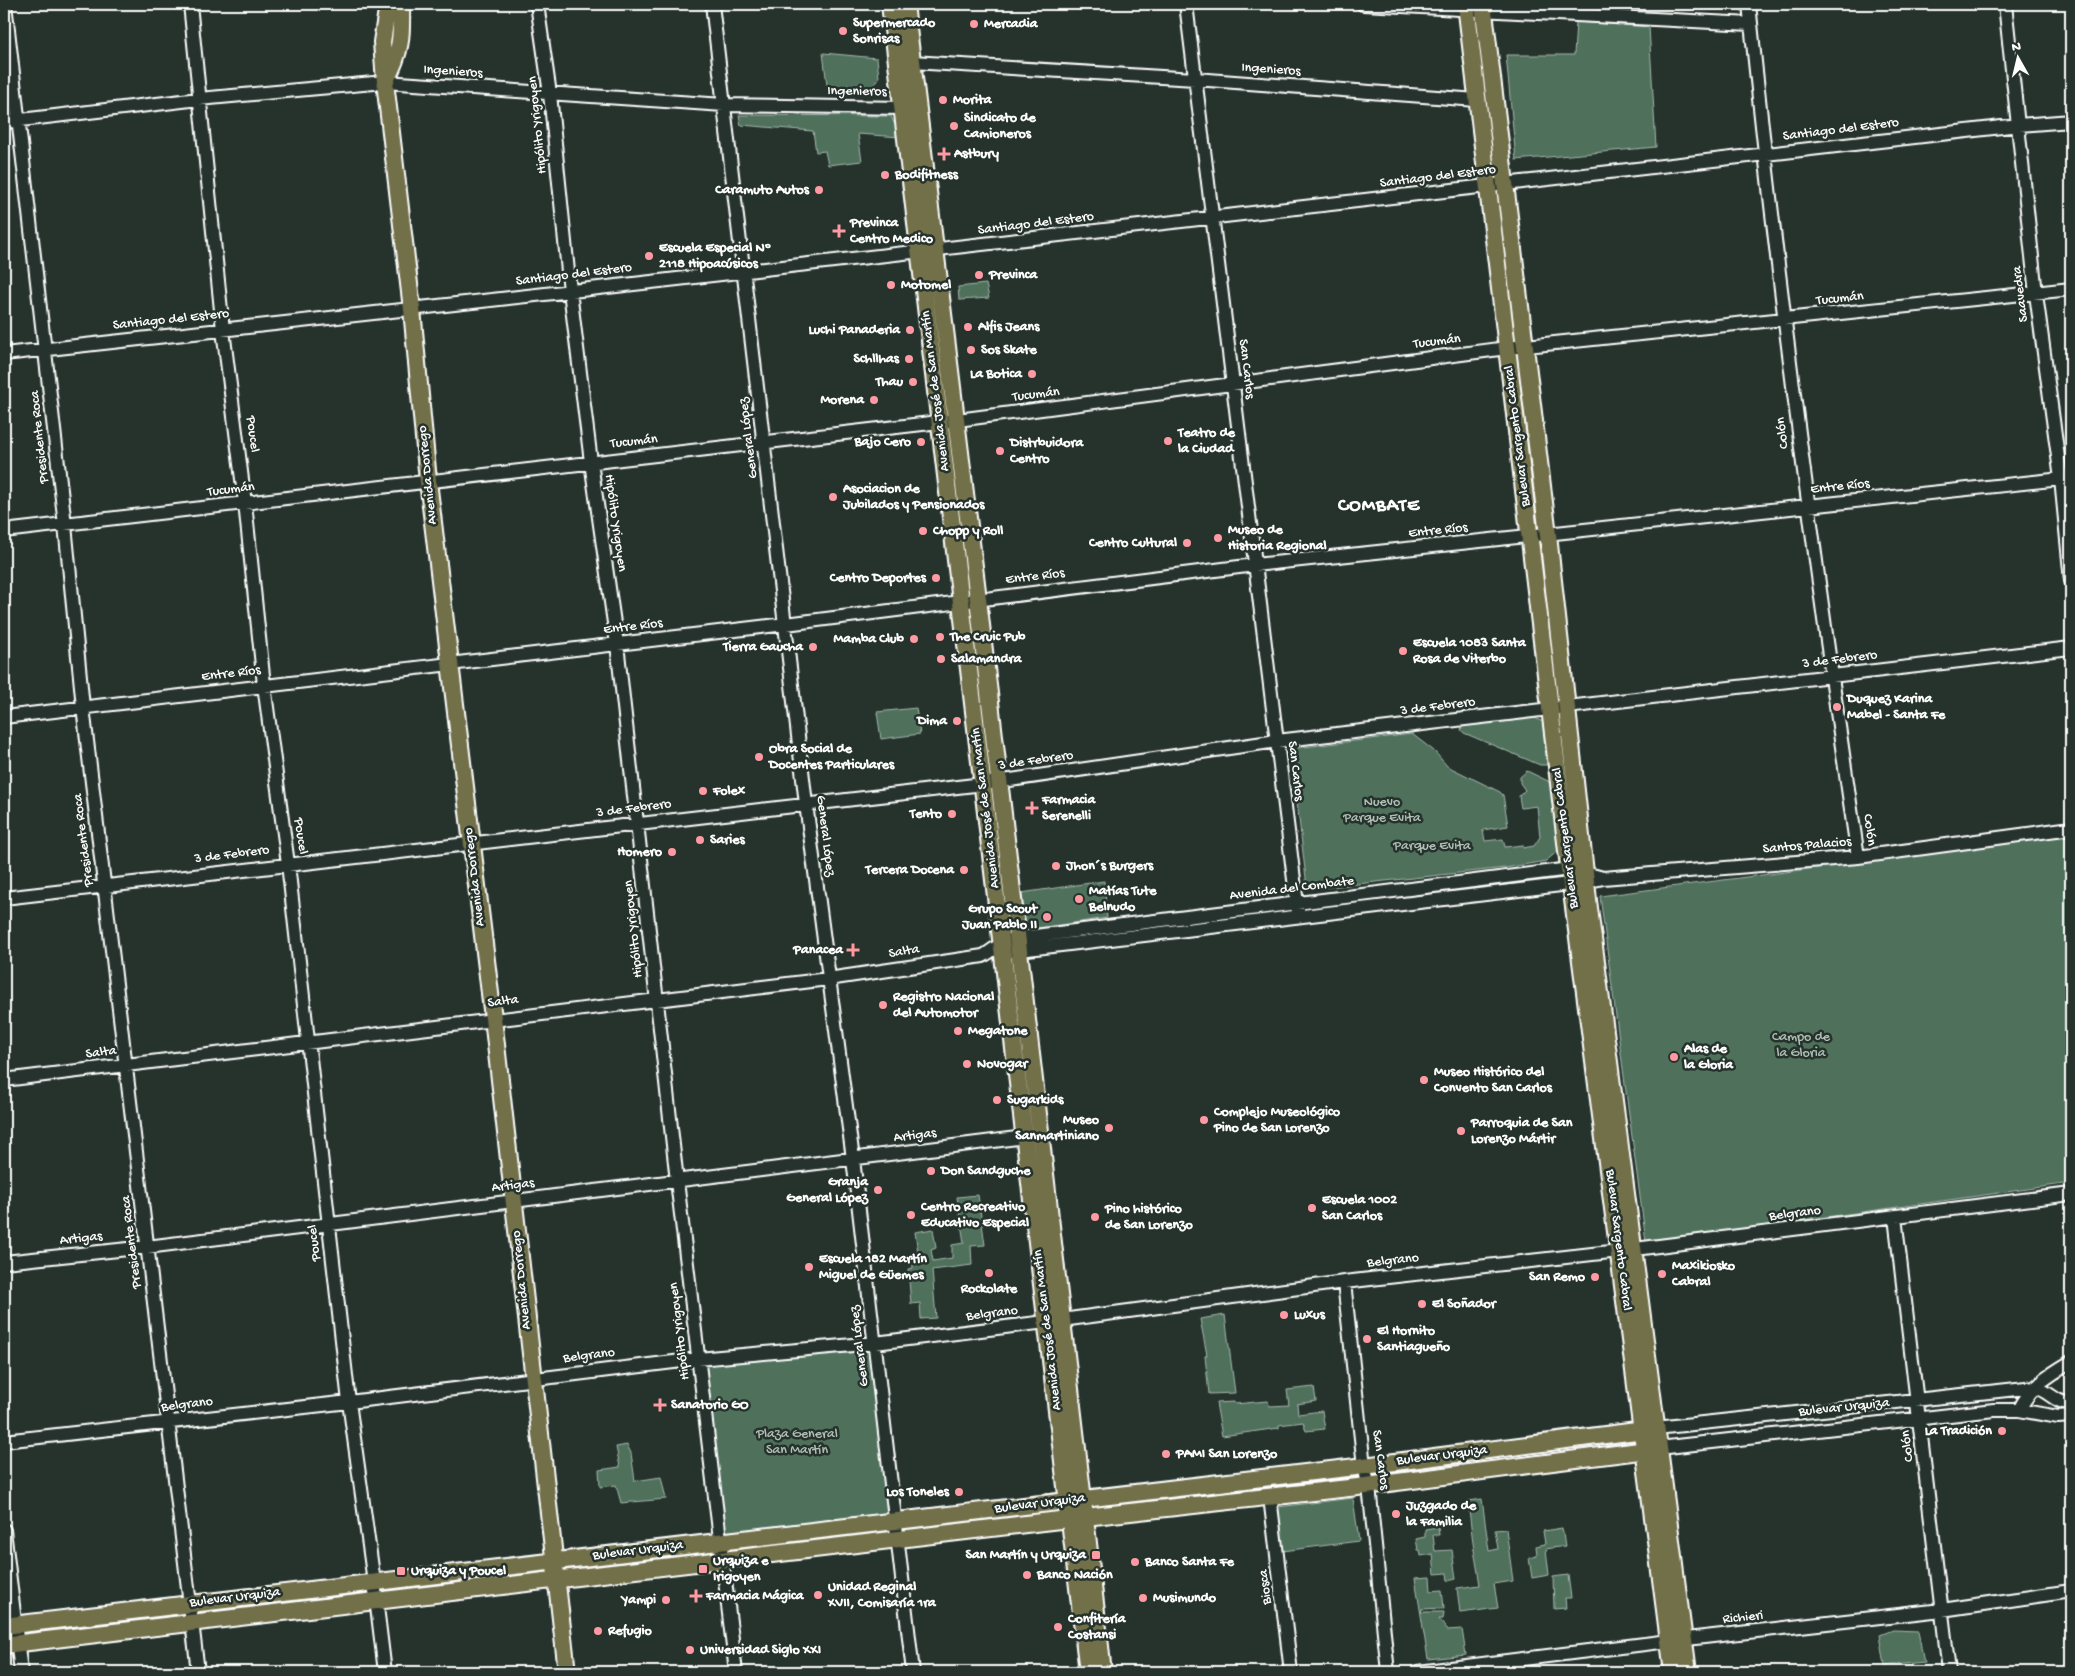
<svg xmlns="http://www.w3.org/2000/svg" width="2075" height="1676" viewBox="0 0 2075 1676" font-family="'Gochi Hand',sans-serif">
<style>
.green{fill:#4f715c;stroke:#a7b8ae}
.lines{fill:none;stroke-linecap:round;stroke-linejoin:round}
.minor-casing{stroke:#fff;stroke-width:16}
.major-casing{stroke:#fff;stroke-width:20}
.minor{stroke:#26332d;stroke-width:12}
.major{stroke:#726f4a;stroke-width:16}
.poi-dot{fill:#ff9aa2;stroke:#26332d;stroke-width:2}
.labels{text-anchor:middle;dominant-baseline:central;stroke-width:5;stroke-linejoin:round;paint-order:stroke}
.poi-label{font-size:14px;font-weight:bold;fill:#fff;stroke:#26332d;text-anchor:start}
.street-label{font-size:14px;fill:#fff;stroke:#26332d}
.park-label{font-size:14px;fill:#b0bfb6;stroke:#26332d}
.district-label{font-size:19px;font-weight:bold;letter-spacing:1px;fill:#fff;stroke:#26332d}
</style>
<rect width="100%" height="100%" fill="#26332d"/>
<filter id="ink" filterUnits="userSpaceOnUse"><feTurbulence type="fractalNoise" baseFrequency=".02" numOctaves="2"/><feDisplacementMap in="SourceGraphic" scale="10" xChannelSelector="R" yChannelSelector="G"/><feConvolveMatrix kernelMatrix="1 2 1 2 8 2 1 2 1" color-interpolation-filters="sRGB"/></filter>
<g filter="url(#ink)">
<!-- green -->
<path class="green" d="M1576,22l73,5 7,120 -140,13 -10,-105h68z
M823,53l54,5 2,20 -6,9 -46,-2z
M739,115l152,1 9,21 -42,-3 4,27 -34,4 -3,-14 -9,1 -3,-21 -72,-6z
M986,284l3,14 -30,2 -1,-13z
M916,708l4,26 -39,5 -4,-27z
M1533,717l10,5 5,40 -1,3h-7l-76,-32 -3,-3 2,-5z
M1412,734l22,17 13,15 53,26 3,3 5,31 -25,4 2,11 18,-2 2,8 18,-2v3l11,-2 6,-9 -3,-31 -16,2 -2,-12 6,-6 -5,-7v-6l7,-6 21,10 5,7 6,62 -13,11 -41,7 -194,21 -4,-2 -15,-128 3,-11z
M2071,835v348l-425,59 -46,-346z
M1104,881l3,37 -75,11 -7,-8 -4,-28z
M978,1195l7,50 -14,1 1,19 -40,5 4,48 -15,1 -1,-16 -9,1 -3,-35 5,-1 -1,-15 6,-1 -3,-20 18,-3 3,19 -5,2 2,11 19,-3v-13l12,-2 -7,-46z
M1225,1315l10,78 -26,1 -4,-38 2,-1 -7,-36z
M875,1343l20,178 -175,21 -22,-183z
M1314,1387l2,14 -19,3 1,10 24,-3 3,18 -19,2 -3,-9 -24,3v3l-57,8 -6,-33 18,-1 1,2 32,-3 3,5 19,-1 -2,-15z
M627,1445l4,8 4,28 26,-4 5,22 -45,4 -5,-18 -16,2 -1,-17 21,-3 -4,-20z
M1353,1498l6,43 -76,10 -5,-44z
M1482,1499l7,52 9,-2 -3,-19 11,-1 7,52 -19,3 4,24 -38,5 -3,-25 23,-3 -7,-42 -5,-42z
M1438,1527l1,8h-6l2,16 17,-1 4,29 -8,2 -1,-8 -12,1 -2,-20 -12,2 -1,-6h-2l-2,-11 9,-2v-8z
M1562,1528l3,18 -19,3 3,26 -17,3 -3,-20 8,-2 -1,-10 9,-2 -2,-13z
M1568,1575l3,23h-6l1,10 -12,1 -1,-32z
M1430,1577l1,14 11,-1 2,18 -22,1 -1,3h23l-1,7h-4l8,11 15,-1 4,26 -38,4 -13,-81z
M1893,1630l25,1 6,31 -39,4 -5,-31z"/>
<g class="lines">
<defs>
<path id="minor" d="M5,4l60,521 18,182 115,965
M190,4l33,326 22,173 19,182 24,179 61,538 25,180 11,90
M537,4l13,90 20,197 21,171 26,182 60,537 59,491
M712,4l94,800 47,355 60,513
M1186,4l112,908
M1363,4l388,20
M1749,4c29,285 67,569 109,853
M2005,4l31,290 25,185 10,102
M912,62l283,17 282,21
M4,122l195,-23 186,-17 339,23 179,3
M4,354c672,-73 1343,-152 2015,-229l52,-4
M4,531l961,-112 542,-71 564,-59
M4,717l782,-93 469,-59 816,-87
M4,898l979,-114 294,-43 794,-93
M1011,951l575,-69 17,-4 255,-21 213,-29
M4,1080l824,-101 155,-23c8,-4 13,-10 21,-13 9,-5 20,-6 31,-7l535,-67 33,9
M1895,1217l54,455
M4,1262l143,-15 878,-110
M1344,1282l19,175c3,10 2,19 6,29l19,186
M2019,1410c11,-23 30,-35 52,-48
M1656,1428l379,-41c14,4 21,17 36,16
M4,1441l345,-39 349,-43 177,-16 187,-23 282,-38 275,-31 452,-57
M1659,1448l335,-38h25l39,7 13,-1
M1270,1497l21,175
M4,1530l17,142
M1418,1672l251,-31 273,-31 129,-19"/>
<path id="major" d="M388,4l-6,38 3,40 27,227 16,172 65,537 74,654
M890,4l198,1668
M905,4l73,595 125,1073
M1466,4l105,880 102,788
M1483,4l65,531 40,365 100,772
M385,82c16,-30 17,-44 16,-78
M4,1626l1352,-159 296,-38
M4,1645l1081,-128 273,-30 297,-38"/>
</defs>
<!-- minor casing -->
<use href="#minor" class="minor-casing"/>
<!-- major casing -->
<use href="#major" class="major-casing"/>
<!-- minor -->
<use href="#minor" class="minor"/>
<!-- major -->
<use href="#major" class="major"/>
</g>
</g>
<!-- markers -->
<g class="poi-dot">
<circle cx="974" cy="24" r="5"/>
<circle cx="843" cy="31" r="5"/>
<circle cx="943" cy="100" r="5"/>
<circle cx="954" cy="126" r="5"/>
<path d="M941.5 146.5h5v5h5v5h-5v5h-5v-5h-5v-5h5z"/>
<circle cx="885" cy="175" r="5"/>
<circle cx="819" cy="190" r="5"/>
<path d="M836.5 223.5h5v5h5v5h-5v5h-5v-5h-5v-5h5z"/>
<circle cx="649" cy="256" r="5"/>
<circle cx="979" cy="275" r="5"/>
<circle cx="891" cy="285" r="5"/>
<circle cx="968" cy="327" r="5"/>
<circle cx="910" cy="330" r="5"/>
<circle cx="971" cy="350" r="5"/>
<circle cx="909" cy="359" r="5"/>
<circle cx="1032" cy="374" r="5"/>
<circle cx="913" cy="382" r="5"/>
<circle cx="874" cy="400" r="5"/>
<circle cx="1168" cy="441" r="5"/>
<circle cx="921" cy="442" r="5"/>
<circle cx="1000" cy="451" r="5"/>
<circle cx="833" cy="497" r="5"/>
<circle cx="923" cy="531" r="5"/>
<circle cx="1218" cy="538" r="5"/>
<circle cx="1187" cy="543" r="5"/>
<circle cx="936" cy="578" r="5"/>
<circle cx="940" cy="637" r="5"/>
<circle cx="914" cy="639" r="5"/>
<circle cx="813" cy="647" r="5"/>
<circle cx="1403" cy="651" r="5"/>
<circle cx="941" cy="659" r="5"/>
<circle cx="1837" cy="707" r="5"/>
<circle cx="957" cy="721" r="5"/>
<circle cx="759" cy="757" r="5"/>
<circle cx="703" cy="791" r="5"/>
<path d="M1029.5 800.5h5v5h5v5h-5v5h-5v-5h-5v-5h5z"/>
<circle cx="952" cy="814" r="5"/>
<circle cx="700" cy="840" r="5"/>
<circle cx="672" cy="852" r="5"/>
<circle cx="1056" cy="866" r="5"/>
<circle cx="964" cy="870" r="5"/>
<circle cx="1079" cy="899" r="5"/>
<circle cx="1047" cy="917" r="5"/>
<path d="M850.5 942.5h5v5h5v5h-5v5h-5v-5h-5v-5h5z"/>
<circle cx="883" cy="1005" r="5"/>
<circle cx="958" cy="1031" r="5"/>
<circle cx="1674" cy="1057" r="5"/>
<circle cx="967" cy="1064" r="5"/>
<circle cx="1424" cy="1080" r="5"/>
<circle cx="997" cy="1100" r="5"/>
<circle cx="1204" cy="1120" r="5"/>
<circle cx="1109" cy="1128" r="5"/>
<circle cx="1461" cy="1131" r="5"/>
<circle cx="931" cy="1171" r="5"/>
<circle cx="878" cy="1190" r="5"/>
<circle cx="1312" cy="1208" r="5"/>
<circle cx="911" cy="1215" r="5"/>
<circle cx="1095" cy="1217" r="5"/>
<circle cx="809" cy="1267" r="5"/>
<circle cx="989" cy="1273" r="5"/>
<circle cx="1662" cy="1274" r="5"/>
<circle cx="1595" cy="1277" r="5"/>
<circle cx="1422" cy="1304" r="5"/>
<circle cx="1284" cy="1315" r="5"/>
<circle cx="1367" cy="1339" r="5"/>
<path d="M657.5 1397.5h5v5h5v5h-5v5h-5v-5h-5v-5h5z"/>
<circle cx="2002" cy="1431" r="5"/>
<circle cx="1166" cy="1454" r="5"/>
<circle cx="959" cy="1492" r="5"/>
<circle cx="1396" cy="1514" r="5"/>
<rect x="1091" y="1550" width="10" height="10" rx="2.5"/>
<circle cx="1135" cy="1562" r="5"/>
<rect x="698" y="1564" width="10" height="10" rx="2.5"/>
<rect x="396" y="1566" width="10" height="10" rx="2.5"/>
<circle cx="1027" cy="1575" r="5"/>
<circle cx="818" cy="1595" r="5"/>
<path d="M693.5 1588.5h5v5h5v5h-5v5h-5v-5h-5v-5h5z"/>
<circle cx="1143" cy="1598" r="5"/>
<circle cx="666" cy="1600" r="5"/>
<circle cx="1058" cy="1627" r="5"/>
<circle cx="598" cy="1631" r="5"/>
<circle cx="690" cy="1650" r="5"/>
</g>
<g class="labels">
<!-- poi labels -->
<g class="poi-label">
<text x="853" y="23">Supermercado<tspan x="853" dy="16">Sonrisas</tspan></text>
<text x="984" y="24">Mercadia</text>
<text x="953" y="100">Morita</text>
<text x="964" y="118">Sindicato de<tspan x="964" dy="16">Camioneros</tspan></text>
<text x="954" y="154">Astbury</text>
<text x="895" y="175">Bodifitness</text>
<text x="809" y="190" text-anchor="end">Caramuto Autos</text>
<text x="850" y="223">Previnca<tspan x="850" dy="16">Centro Medico</tspan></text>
<text x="659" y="248">Escuela Especial Nº<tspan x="659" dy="16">2118 Hipoacúsicos</tspan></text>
<text x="989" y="275">Previnca</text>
<text x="901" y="285">Motomel</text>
<text x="978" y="327">Alfis Jeans</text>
<text x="900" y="330" text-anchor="end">Luchi Panaderia</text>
<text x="981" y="350">Sos Skate</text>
<text x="899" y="359" text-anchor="end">Schllhas</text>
<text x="1022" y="374" text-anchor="end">La Botica</text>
<text x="903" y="382" text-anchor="end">Thau</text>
<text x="864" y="400" text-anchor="end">Morena</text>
<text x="1178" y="433">Teatro de<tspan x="1178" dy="16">la Ciudad</tspan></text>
<text x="911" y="442" text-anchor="end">Bajo Cero</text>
<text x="1010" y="443">Distrbuidora<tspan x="1010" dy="16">Centro</tspan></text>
<text x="843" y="489">Asociacion de<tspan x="843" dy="16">Jubilados y Pensionados</tspan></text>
<text x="1228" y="530">Museo de<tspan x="1228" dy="16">Historia Regional</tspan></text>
<text x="933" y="531">Chopp y Roll</text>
<text x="1177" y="543" text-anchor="end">Centro Cultural</text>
<text x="926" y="578" text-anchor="end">Centro Deportes</text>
<text x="950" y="637">The Cruic Pub</text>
<text x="904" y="639" text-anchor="end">Mamba Club</text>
<text x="1413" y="643">Escuela 1083 Santa<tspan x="1413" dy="16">Rosa de Viterbo</tspan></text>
<text x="803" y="647" text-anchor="end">Tierra Gaucha</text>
<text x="951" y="659">Salamandra</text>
<text x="1847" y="699">Duquez Karina<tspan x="1847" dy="16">Mabel - Santa Fe</tspan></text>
<text x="947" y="721" text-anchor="end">Dima</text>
<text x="769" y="749">Obra Social de<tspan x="769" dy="16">Docentes Particulares</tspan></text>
<text x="713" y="791">Folex</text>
<text x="1042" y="800">Farmacia<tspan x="1042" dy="16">Serenelli</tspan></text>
<text x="942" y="814" text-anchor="end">Tento</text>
<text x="710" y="840">Saries</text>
<text x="662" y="852" text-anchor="end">Homero</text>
<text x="1066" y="866">Jhon´s Burgers</text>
<text x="954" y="870" text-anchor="end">Tercera Docena</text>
<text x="1089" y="891">Matías Tute<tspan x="1089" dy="16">Belnudo</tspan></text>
<text x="1037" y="909" text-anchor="end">Grupo Scout<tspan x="1037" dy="16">Juan Pablo II</tspan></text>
<text x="843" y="950" text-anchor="end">Panacea</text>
<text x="893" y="997">Registro Nacional<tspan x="893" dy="16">del Automotor</tspan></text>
<text x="968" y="1031">Megatone</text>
<text x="1684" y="1049">Alas de<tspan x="1684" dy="16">la Gloria</tspan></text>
<text x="977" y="1064">Novogar</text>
<text x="1434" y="1072">Museo Histórico del<tspan x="1434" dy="16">Convento San Carlos</tspan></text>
<text x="1007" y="1100">Sugarkids</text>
<text x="1214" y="1112">Complejo Museológico<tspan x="1214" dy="16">Pino de San Lorenzo</tspan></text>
<text x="1099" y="1120" text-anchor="end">Museo<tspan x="1099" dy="16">Sanmartiniano</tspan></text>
<text x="1471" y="1123">Parroquia de San<tspan x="1471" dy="16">Lorenzo Mártir</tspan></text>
<text x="941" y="1171">Don Sandguche</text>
<text x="868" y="1182" text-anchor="end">Granja<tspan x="868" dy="16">General López</tspan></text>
<text x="1322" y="1200">Escuela 1002<tspan x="1322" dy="16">San Carlos</tspan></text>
<text x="921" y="1207">Centro Recreativo<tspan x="921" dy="16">Educativo Especial</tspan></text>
<text x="1105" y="1209">Pino histórico<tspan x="1105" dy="16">de San Lorenzo</tspan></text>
<text x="819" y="1259">Escuela 182 Martín<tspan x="819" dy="16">Miguel de Güemes</tspan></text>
<text x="1672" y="1266">Maxikiosko<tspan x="1672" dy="16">Cabral</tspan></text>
<text x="1585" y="1277" text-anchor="end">San Remo</text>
<text x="989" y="1289" text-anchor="middle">Rockolate</text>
<text x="1432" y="1304">El Soñador</text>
<text x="1294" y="1315">Luxus</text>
<text x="1377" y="1331">El Hornito<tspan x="1377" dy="16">Santiagueño</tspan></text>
<text x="671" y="1405">Sanatorio GO</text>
<text x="1992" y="1431" text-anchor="end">La Tradición</text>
<text x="1176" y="1454">PAMI San Lorenzo</text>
<text x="949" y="1492" text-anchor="end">Los Toneles</text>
<text x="1406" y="1506">Juzgado de<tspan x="1406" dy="16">la Familia</tspan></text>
<text x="1086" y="1555" text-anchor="end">San Martín y Urquiza</text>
<text x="713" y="1561">Urquiza e<tspan x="713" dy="16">Irigoyen</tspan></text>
<text x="1145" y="1562">Banco Santa Fe</text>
<text x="411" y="1571">Urquiza y Poucel</text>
<text x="1037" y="1575">Banco Nación</text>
<text x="828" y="1587">Unidad Reginal<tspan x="828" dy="16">XVII, Comisaría 1ra</tspan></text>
<text x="706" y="1596">Farmacia Mágica</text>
<text x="1153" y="1598">Musimundo</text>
<text x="656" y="1600" text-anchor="end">Yampi</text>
<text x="1068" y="1619">Confitería<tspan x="1068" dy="16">Costansi</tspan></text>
<text x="608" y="1631">Refugio</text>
<text x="700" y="1650">Universidad Siglo XXI</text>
</g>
<!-- street labels -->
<g class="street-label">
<text transform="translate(1271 70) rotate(4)">Ingenieros</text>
<text transform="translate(453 72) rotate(4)">Ingenieros</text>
<text transform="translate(857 92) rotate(1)">Ingenieros</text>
<text transform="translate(538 125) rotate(-96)">Hipólito Yrigoyen</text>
<text transform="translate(1841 130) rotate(-7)">Santiago del Estero</text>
<text transform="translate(1438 177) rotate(-7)">Santiago del Estero</text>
<text transform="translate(1036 224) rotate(-7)">Santiago del Estero</text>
<text transform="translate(574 275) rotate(-7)">Santiago del Estero</text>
<text transform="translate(2021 294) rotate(-97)">Saavedra</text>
<text transform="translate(1840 299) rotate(-6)">Tucumán</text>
<text transform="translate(171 320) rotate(-6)">Santiago del Estero</text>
<text transform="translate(1437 342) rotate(-7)">Tucumán</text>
<text transform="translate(1246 369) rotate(83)">San Carlos</text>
<text transform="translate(936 391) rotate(-97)">Avenida José de San Martín</text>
<text transform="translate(1036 395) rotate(-7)">Tucumán</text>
<text transform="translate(1783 433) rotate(-97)">Colón</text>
<text transform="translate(252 434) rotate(83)">Poucel</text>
<text transform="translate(1518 436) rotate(-97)">Bulevar Sargento Cabral</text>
<text transform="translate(40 437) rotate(-96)">Presidente Roca</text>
<text transform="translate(749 438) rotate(-97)">General López</text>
<text transform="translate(634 442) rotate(-6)">Tucumán</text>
<text transform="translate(428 475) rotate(-96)">Avenida Dorrego</text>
<text transform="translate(1840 487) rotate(-6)">Entre Ríos</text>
<text transform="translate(231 490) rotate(-7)">Tucumán</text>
<text transform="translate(615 523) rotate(82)">Hipólito Yrigoyen</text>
<text transform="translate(1438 531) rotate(-6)">Entre Ríos</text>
<text transform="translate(1035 577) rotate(-7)">Entre Ríos</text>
<text transform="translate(633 627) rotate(-7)">Entre Ríos</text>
<text transform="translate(1840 660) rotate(-7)">3 de Febrero</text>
<text transform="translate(231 674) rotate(-7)">Entre Ríos</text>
<text transform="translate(1438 707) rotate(-7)">3 de Febrero</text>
<text transform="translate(1036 761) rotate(-8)">3 de Febrero</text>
<text transform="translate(1295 771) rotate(83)">San Carlos</text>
<text transform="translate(986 808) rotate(-97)">Avenida José de San Martín</text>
<text transform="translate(634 809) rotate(-7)">3 de Febrero</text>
<text transform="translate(1869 830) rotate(82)">Colón</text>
<text transform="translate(300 836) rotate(82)">Poucel</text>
<text transform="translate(825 836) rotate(83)">General López</text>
<text transform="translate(1566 838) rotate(-97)">Bulevar Sargento Cabral</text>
<text transform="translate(84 840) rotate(-97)">Presidente Roca</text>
<text transform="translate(1807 846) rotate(-5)">Santos Palacios</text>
<text transform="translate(232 855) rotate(-7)">3 de Febrero</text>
<text transform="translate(475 877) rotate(-97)">Avenida Dorrego</text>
<text transform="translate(1292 889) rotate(-7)">Avenida del Combate</text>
<text transform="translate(634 929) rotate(-96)">Hipólito Yrigoyen</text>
<text transform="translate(904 952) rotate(-9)">Salta</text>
<text transform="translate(503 1002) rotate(-7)">Salta</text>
<text transform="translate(101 1053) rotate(-7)">Salta</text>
<text transform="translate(915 1136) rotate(-7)">Artigas</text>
<text transform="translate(513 1186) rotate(-7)">Artigas</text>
<text transform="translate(1795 1214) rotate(-7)">Belgrano</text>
<text transform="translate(81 1239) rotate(-6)">Artigas</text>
<text transform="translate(1618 1240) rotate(83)">Bulevar Sargento Cabral</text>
<text transform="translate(132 1242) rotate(-97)">Presidente Roca</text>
<text transform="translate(315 1243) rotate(-97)">Poucel</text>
<text transform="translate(1393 1261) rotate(-6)">Belgrano</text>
<text transform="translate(522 1280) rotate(-96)">Avenida Dorrego</text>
<text transform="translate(992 1314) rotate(-7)">Belgrano</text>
<text transform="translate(1048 1330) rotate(-97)">Avenida José de San Martín</text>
<text transform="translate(680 1331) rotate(-97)">Hipólito Yrigoyen</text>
<text transform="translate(860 1346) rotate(-97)">General López</text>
<text transform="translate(589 1356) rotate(-7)">Belgrano</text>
<text transform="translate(187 1405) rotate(-7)">Belgrano</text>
<text transform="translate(1844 1408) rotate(-6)">Bulevar Urquiza</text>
<text transform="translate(1908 1446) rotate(-97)">Colón</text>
<text transform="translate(1442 1456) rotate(-7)">Bulevar Urquiza</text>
<text transform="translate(1380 1460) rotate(82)">San Carlos</text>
<text transform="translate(1040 1504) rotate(-7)">Bulevar Urquiza</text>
<text transform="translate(638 1551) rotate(-7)">Bulevar Urquiza</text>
<text transform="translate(1266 1587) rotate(-97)">Biosca</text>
<text transform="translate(235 1598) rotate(-7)">Bulevar Urquiza</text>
<text transform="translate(1743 1618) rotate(-6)">Richieri</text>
</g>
<!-- park labels -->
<g class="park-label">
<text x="1382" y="802">Nuevo<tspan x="1382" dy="16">Parque Evita</tspan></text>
<text x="1432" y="846">Parque Evita</text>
<text x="1801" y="1037">Campo de<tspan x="1801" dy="16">la Gloria</tspan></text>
<text x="797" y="1434">Plaza General<tspan x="797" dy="16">San Martín</tspan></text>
</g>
<!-- district labels -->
<g class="district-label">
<text x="1379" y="506">COMBATE</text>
</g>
</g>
<!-- margin -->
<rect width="2075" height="1676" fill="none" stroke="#26332d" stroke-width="20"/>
<rect x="10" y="10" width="2055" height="1656" fill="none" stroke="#fff" stroke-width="2" filter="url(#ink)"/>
<!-- north arrow -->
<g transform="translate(2018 58) rotate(352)" stroke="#26332d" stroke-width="4" paint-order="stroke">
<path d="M0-4L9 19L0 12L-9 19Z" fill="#ffffff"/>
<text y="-8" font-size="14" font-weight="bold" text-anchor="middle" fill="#ffffff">N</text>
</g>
</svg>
